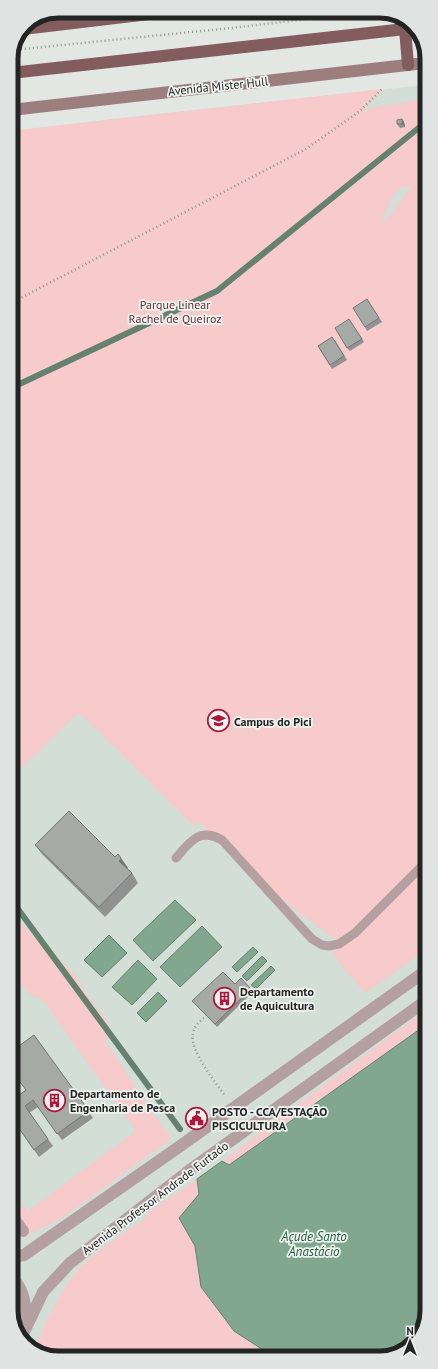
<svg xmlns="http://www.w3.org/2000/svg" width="438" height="1369" viewBox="0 0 438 1369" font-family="'PT Sans',sans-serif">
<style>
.built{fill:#d2ded6}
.green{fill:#f7cacb;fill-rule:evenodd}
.water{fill:#81a88f;stroke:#65816f}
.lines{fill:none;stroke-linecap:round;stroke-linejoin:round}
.stream{stroke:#65816f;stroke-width:6}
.path{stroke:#909492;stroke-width:2.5;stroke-dasharray:1 3;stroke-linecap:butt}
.service{stroke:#b5a0a1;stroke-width:9}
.minor{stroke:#b5a0a1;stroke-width:12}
.secondary{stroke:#9d7e7f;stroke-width:12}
.trunk{stroke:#835c5d;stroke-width:12}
.wall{fill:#8f9290}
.shaded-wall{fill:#747775}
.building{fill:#a6aaa7;stroke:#747775}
.labels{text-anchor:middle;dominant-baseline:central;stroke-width:3.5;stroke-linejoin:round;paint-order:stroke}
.street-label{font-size:12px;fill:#232524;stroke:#eff4f1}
.park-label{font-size:12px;fill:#692e33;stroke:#eff4f1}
.poi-label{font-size:12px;font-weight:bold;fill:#232524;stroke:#eff4f1;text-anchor:start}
.water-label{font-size:13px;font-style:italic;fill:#205e3c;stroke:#eff4f1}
.rim{fill:none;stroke:#232524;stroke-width:5}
</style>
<rect width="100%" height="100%" fill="#e2e7e4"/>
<!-- built -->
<path class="built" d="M425,85l2,1226 -10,29 -25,16 -337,2 -28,-12 -14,-23 -2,-1192 127,-15z"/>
<!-- green -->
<path class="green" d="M382,89l-21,22 20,-5 32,-5 13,-7 1,855 -62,44 -33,-39 11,-10c-53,-35 -100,-77 -144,-122l-5,4 -112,-111 -5,-1 -65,63 -1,-646zM412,186l-21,28 -11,10 12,-26 9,-11z
M12,918l13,9 14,11 36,37 19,30 10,11 9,18 -8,7 66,98 -108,78 -39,20 -12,1v-41l16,14 108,-80 -94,-132 -10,-3 -20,-22z
M427,1009v302l-10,29 -25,16 -337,2 -20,-8c11,-29 23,-57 44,-81 18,-20 46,-36 68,-52l1,-5 50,-33z"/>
<!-- water -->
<path class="water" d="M175,900l21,20 -43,41 -20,-21z
M202,926l20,21 -42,40 -20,-20z
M109,935l18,18 -25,24 -18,-17z
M253,947l5,5 -21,20 -5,-5z
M262,956l5,5 -20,20 -5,-5z
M138,960l19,19 -25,26 -20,-18z
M271,966l4,4 -19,19 -5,-4z
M158,992l9,9 -21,21 -9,-9z
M427,1024v287l-10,29 -25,16 -118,1 -40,-26 -33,-44 -6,-41 -16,-28 20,-24 -2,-15 25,-18 7,4z"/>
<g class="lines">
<!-- stream -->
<path class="stream" d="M11,388l206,-97 209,-169
M12,901l168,228"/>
<!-- path -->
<path class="path" d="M13,50l218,-22 144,-17
M11,303l295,-154 54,-38 22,-22
M204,1018c-5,4 -10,8 -11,15 -4,18 22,48 32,63"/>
<!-- service -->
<path class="service" d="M176,858c14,-16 23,-31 46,-18l90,99 10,6 7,1 10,-2 16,-11 71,-71"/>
<!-- minor -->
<path class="minor" d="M12,1216l11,15
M12,1257l12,-2 152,-106 251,-179
M12,1277c12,13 15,31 13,48
M24,1332l19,-40 27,-29 120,-93 237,-170"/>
<!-- secondary -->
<path class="secondary" d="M11,110l414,-47"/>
<!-- trunk -->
<path class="trunk" d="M23,29l151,-18
M405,29l3,36
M11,73l403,-45"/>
</g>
<!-- wall -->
<path class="wall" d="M402,119l2,3 1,5 -5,1 -3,-4z
M367,299l15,23 -15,9 -2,-4z
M349,319l15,23 -14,9 -3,-3z
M335,340l12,20 -15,9 -14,-23z
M35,845l93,23 -1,1 5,4 6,10 -33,34 -63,-63z
M235,984l16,5 2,3 -36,35 -22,-23 -3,-3z
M12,998l6,7 -5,5 -1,-1z
M34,1035l59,83 -31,22 -24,-33 -9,6 24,33 -14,11 -27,-39 6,-22 8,-6z"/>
<!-- shaded-wall -->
<path class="shaded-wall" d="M402,119l2,3 1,5 -3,-3z
M121,858l7,10 -2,2 -7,-9z"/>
<!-- building -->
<path class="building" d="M402,119v5h-5v-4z
M367,299l12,19 -14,9 -12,-19z
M349,319l13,20 -15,9 -12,-20z
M332,337l12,19 -14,9 -12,-19z
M69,811l46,46 3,-3 3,4 -2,3 13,12 -33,34 -64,-62z
M223,972l12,12 6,-6 10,11 -36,35 -23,-23z
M12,998l4,3 -4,3z
M34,1035l55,76 -32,23 -24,-34 -8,6 23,33 -14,11 -22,-32v-30l6,8 8,-6 -14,-19v-20z"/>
<!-- icons -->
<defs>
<symbol id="university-ring" viewBox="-11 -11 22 22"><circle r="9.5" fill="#eff4f1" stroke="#ad183a" stroke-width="1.5"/><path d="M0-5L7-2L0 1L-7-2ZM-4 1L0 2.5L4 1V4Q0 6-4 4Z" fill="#ad183a"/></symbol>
<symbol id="building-ring" viewBox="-11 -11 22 22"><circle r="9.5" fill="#eff4f1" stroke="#ad183a" stroke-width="1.5"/><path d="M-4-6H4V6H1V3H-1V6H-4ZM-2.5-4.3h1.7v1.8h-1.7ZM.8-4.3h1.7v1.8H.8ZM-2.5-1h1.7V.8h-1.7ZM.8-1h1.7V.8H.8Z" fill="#ad183a"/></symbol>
<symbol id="civic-ring" viewBox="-11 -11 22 22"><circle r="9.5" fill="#eff4f1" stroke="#ad183a" stroke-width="1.5"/><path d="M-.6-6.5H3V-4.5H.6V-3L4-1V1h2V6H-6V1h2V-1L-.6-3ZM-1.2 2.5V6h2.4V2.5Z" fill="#ad183a"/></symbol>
</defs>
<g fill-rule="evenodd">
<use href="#university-ring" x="206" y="708" width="25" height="25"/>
<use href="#building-ring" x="212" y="986" width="25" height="25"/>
<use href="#building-ring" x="42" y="1088" width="25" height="25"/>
<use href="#civic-ring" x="184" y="1106" width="25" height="25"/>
</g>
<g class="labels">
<!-- street labels -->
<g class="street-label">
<text transform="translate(218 86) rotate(-6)">Avenida Mister Hull</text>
<text transform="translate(155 1198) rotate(-37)">Avenida Professor Andrade Furtado</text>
</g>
<!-- park labels -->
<g class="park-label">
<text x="175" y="304">Parque Linear<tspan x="175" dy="14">Rachel de Queiroz</tspan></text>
</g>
<!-- poi labels -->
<g class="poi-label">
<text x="234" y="721">Campus do Pici</text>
<text x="240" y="991">Departamento<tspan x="240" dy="14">de Aquicultura</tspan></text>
<text x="70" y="1093">Departamento de<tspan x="70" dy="14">Engenharia de Pesca</tspan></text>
<text x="212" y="1111">POSTO - CCA/ESTAÇÃO<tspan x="212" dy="14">PISCICULTURA</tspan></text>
</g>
<!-- water labels -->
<g class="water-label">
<text x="314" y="1236">Açude Santo<tspan x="314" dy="15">Anastácio</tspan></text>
</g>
</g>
<!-- crop -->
<path d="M0 0H438V1369H0ZM58 18H380A40 40 0 0 1 420 58V1311A40 40 0 0 1 380 1351H58A40 40 0 0 1 18 1311V58A40 40 0 0 1 58 18Z" fill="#dfe3e1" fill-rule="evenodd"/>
<path class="rim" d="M58 18H380A40 40 0 0 1 420 58V1311A40 40 0 0 1 380 1351H58A40 40 0 0 1 18 1311V58A40 40 0 0 1 58 18Z"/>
<!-- north arrow -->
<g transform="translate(410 1341)" stroke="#eff4f1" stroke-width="3" paint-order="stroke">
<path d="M0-3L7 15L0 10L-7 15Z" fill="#232524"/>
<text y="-6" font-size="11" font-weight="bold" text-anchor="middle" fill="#232524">N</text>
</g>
</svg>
